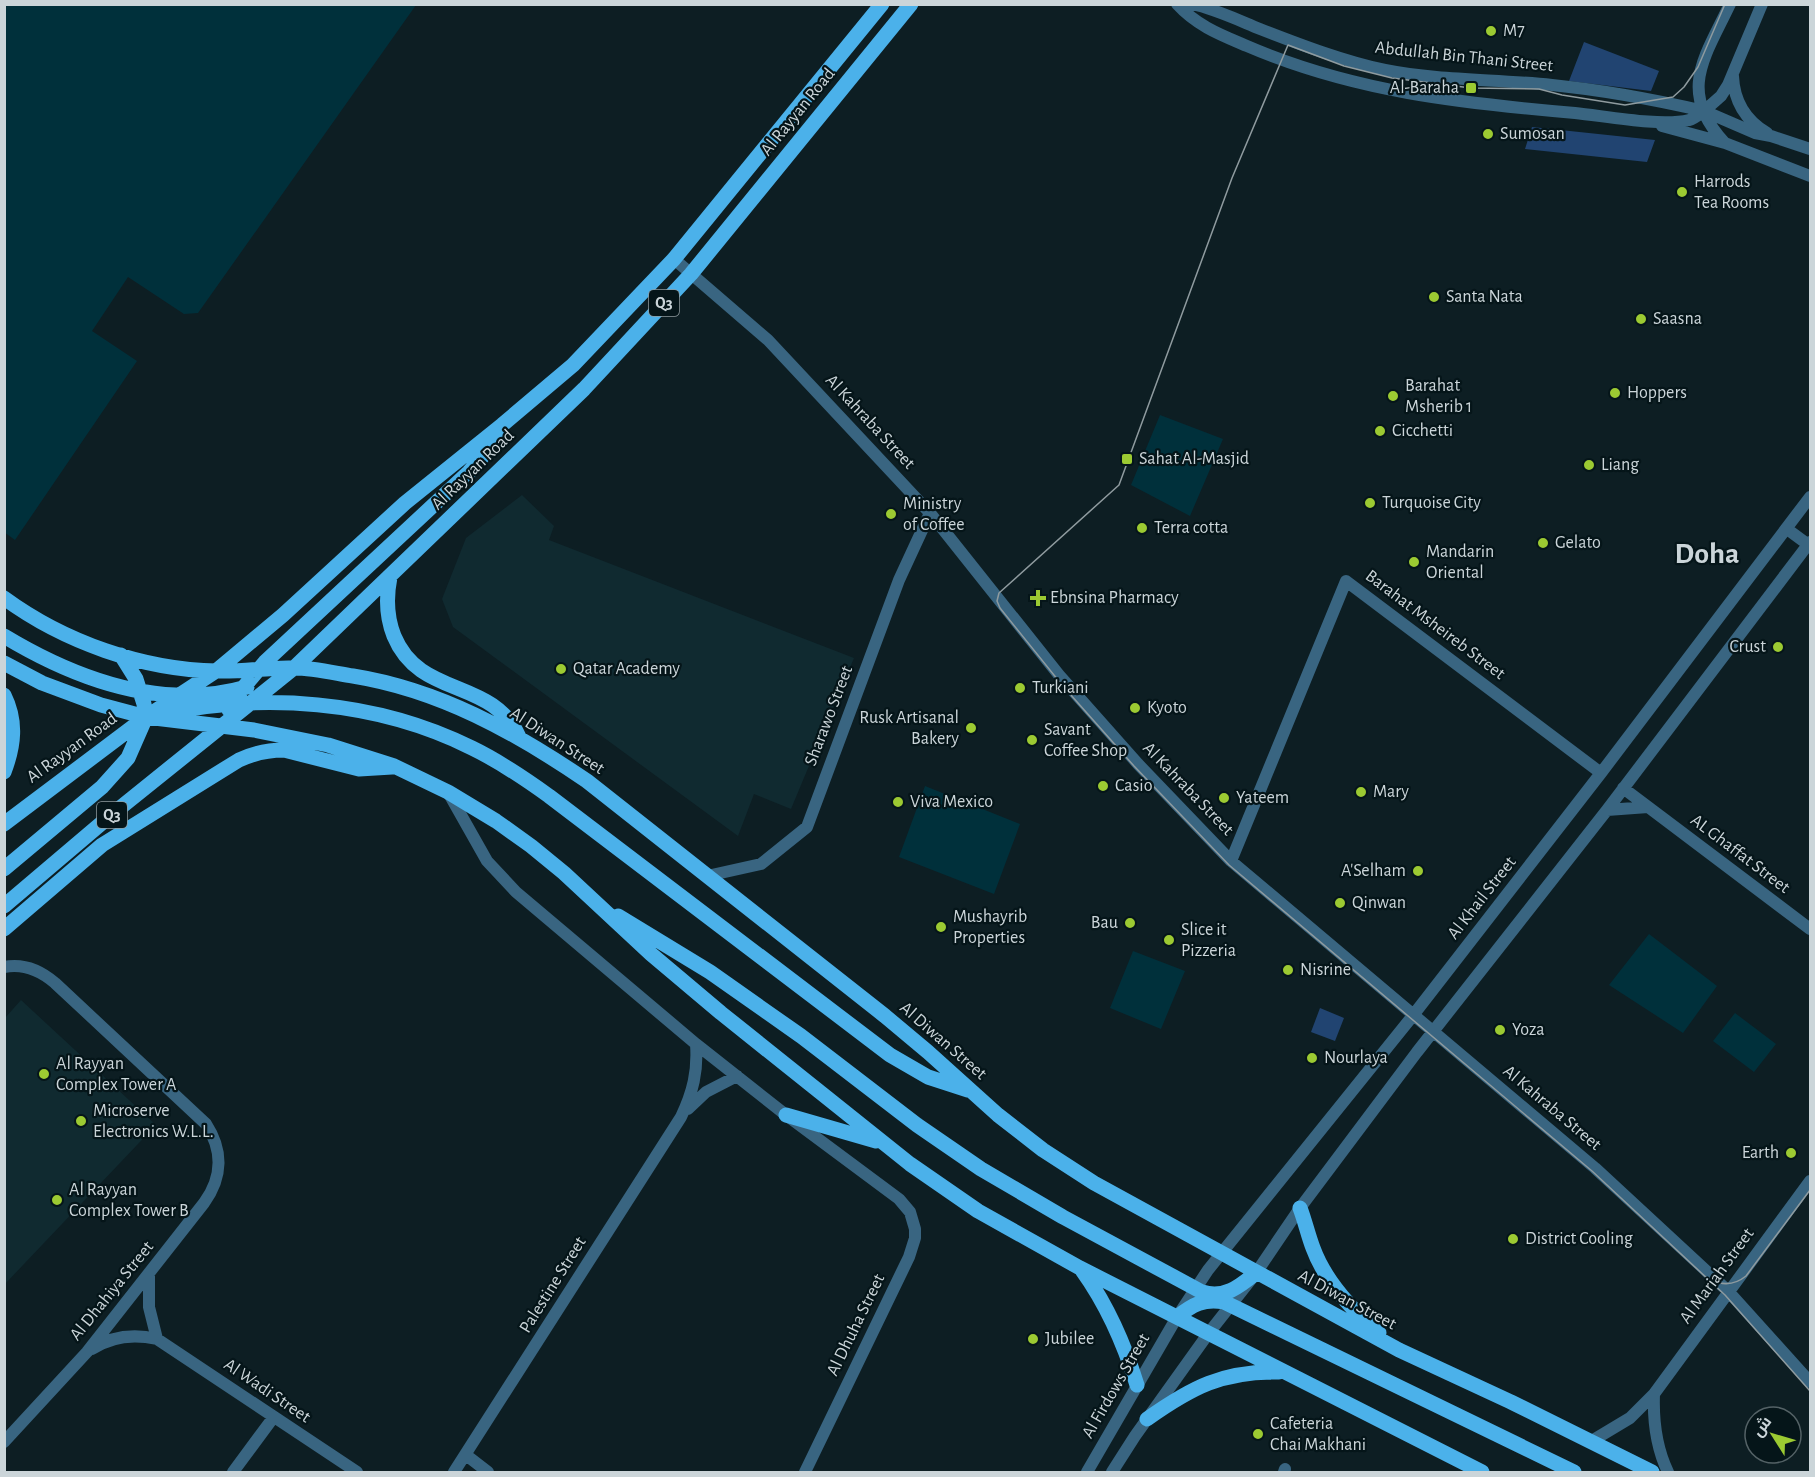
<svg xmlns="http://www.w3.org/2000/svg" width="1815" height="1477" viewBox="0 0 1815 1477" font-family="'Alegreya Sans',Cairo,sans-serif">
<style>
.built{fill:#102a30}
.green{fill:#00303b}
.water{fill:#214471}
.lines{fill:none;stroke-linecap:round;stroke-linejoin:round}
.street{stroke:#396581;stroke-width:12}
.primary{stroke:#4bb1ea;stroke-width:15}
.tram{stroke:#8f9b9f;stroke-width:1.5}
.poi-dot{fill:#9cca32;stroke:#051519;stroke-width:2}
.labels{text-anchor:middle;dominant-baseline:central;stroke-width:4.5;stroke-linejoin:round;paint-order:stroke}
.shield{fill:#051519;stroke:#909b9f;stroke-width:1.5}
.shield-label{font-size:16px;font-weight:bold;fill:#cbd5d9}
.poi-label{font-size:18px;fill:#cbd5d9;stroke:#051519;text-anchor:start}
.street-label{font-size:18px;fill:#cbd5d9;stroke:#051519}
.town-label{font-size:30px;font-weight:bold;fill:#cbd5d9;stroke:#051519}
</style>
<rect width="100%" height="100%" fill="#0d1e23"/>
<!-- built -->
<path class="built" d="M522,495l32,31 -5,14 305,118 -63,151 -37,-15 -16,42 -285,-209 -11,-28 24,-61z
M21,1000l135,125 -151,159v-266z"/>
<!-- green -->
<path class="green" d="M5,4l411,1 -218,308 -14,1 -56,-37 -36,54 45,30 -122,179 -11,-8z
M1160,415l63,24 -33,77 -59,-31z
M925,786l95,38 -26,70 -95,-37z
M1649,934l68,52 -34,47 -74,-48z
M1133,951l52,20 -24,58 -51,-21z
M1735,1013l41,31 -22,28 -41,-31z"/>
<!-- water -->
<path class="water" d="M1584,42l75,29 -8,20 -82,-10z
M1532,127l123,13 -8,22 -122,-13z
M1320,1008l24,10 -9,23 -24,-9z"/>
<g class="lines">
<!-- street -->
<path class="street" d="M1177,4c20,22 44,31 70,42 107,46 213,57 328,67 30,3 86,14 114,7 5,-1 11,-6 15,-9 -48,-11 -102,-21 -152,-26 -55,-6 -112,-4 -167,-15 -42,-9 -84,-25 -125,-41 -22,-9 -45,-20 -68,-25
M1733,76c1,25 12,44 34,57
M1704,111l17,-15 7,-11 34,-81
M1704,111l51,22 16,3 39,13
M1662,126l63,17 85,33
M1724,142c-47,-51 -19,-85 6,-138
M674,259l94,81 162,173 129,162 79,89 93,97 364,307 133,123 82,91
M1787,529l23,17
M1623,788l187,141
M448,792l39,69 29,31 180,152 90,71 113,84 11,13 5,17v9l-6,19 -104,215
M1607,810l41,-3
M1231,861l115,-280 255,192
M707,876l54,-12 46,-37 92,-247 31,-67
M4,967c20,-4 36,3 51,16l151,141c17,26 17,53 -2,79l-117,149 -83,90
M688,1109l18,-17 31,-16
M149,1274v33l8,32
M92,1349c20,-13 43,-15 65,-10l200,133
M1654,1394c-1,27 2,53 14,78
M1590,1442l40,-24 24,-24 156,-213
M466,1455l22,17
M233,1472l40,-54
M454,1472l227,-355c12,-25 17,-46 15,-73
M1087,1472l90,-155 31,-47 203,-252 190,-245 209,-276
M1112,1472l23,-36 73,-102 48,-61 44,-65 117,-156 190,-242 203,-268
M1284,1472l1,-3"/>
<!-- primary -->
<path class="primary" d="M390,577c-4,20 -4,39 4,59 26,63 98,41 125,101
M4,598c60,44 139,72 213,73 26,1 52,-4 77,-3 20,0 40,5 59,8 87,14 162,56 234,105l298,235 43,36 70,63 45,35 51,33 305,167 112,52 141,70
M4,636c73,44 159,75 243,51
M4,663l38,20 59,22 45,12 108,13 74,15 66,21 54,26 48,29 35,25 33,27 87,81 70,59 189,151 68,47 102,57 402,204
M4,695c13,26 10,51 0,77
M229,710l14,-22 22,-26 204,-190 19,-22 11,-19
M158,715c103,-23 218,-15 314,33 27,13 52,30 77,48l341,259 38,22 40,13
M4,824l142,-107 70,-46 67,-56 122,-112 97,-78 71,-60 101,-106 208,-255
M4,869l98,-82 26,-29 18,-41 -2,-13 -8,-25 -15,-24
M4,906l106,-90 184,-148 290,-279 107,-115 220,-270
M618,916l92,56 91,64 116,89 64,44 82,48 139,75c22,7 37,-5 54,-19
M4,929l98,-84 137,-85c15,-7 29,-10 45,-10l75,19 33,-2
M786,1115l90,26
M1300,1208c5,13 8,27 13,40 12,33 39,62 66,85
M1082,1270c26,36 42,73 55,115
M1177,1317c15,-12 27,-19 47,-15l350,170
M1147,1419c45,-32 76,-48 132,-47"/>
<!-- tram -->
<path class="tram" d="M1725,4l-27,63 -14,20 -11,10 -48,8 -63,-10 -23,-6 -68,-1 -79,-10 -48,-12 -56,-21 -56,133 -113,307 -120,108 -2,8 3,7 62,77 72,81 95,99 363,306 133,124 85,96
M1711,1280c13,6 24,5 35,-4l64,-86"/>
</g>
<!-- markers -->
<g class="poi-dot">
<circle cx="1491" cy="31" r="6"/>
<rect x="1465" y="82" width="12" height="12" rx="3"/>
<circle cx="1488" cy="134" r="6"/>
<circle cx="1682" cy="192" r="6"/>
<circle cx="1434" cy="297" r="6"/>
<circle cx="1641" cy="319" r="6"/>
<circle cx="1615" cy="393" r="6"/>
<circle cx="1393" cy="396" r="6"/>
<circle cx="1380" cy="431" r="6"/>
<rect x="1121" y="453" width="12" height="12" rx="3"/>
<circle cx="1589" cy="465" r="6"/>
<circle cx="1370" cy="503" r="6"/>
<circle cx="891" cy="514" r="6"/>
<circle cx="1142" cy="528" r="6"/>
<circle cx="1543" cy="543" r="6"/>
<circle cx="1414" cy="562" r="6"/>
<path d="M1035 589h6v6h6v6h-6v6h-6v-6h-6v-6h6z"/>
<circle cx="1778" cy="647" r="6"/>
<circle cx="561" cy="669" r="6"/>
<circle cx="1020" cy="688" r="6"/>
<circle cx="1135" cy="708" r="6"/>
<circle cx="971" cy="728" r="6"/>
<circle cx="1032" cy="740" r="6"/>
<circle cx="1103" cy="786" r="6"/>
<circle cx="1361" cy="792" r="6"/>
<circle cx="1224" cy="798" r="6"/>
<circle cx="898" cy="802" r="6"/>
<circle cx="1418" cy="871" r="6"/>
<circle cx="1340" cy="903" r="6"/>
<circle cx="1130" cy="923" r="6"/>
<circle cx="941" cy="927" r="6"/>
<circle cx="1169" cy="940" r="6"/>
<circle cx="1288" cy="970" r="6"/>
<circle cx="1500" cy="1030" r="6"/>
<circle cx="1312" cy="1058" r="6"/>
<circle cx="44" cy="1074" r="6"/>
<circle cx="81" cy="1121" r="6"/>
<circle cx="1791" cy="1153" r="6"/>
<circle cx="57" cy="1200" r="6"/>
<circle cx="1513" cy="1239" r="6"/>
<circle cx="1033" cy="1339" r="6"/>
<circle cx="1258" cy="1434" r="6"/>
</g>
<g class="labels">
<!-- shield labels -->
<g class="shield">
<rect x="649" y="290" width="30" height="26" rx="4.5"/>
<rect x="97" y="802" width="30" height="26" rx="4.5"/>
</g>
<g class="shield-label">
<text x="664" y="303">Q3</text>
<text x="112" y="815">Q3</text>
</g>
<!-- poi labels -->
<g class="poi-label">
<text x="1503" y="31">M7</text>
<text x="1459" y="88" text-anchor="end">Al-Baraha</text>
<text x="1500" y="134">Sumosan</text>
<text x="1694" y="182">Harrods<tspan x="1694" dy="21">Tea Rooms</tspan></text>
<text x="1446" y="297">Santa Nata</text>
<text x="1653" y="319">Saasna</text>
<text x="1405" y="386">Barahat<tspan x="1405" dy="21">Msherib 1</tspan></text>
<text x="1627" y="393">Hoppers</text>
<text x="1392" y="431">Cicchetti</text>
<text x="1139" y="459">Sahat Al-Masjid</text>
<text x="1601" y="465">Liang</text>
<text x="1382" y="503">Turquoise City</text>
<text x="903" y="504">Ministry<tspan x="903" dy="21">of Coffee</tspan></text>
<text x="1154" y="528">Terra cotta</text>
<text x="1555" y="543">Gelato</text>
<text x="1426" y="552">Mandarin<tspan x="1426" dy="21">Oriental</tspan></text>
<text x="1050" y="598">Ebnsina Pharmacy</text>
<text x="1766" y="647" text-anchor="end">Crust</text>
<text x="573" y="669">Qatar Academy</text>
<text x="1032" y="688">Turkiani</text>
<text x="1147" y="708">Kyoto</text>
<text x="959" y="718" text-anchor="end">Rusk Artisanal<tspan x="959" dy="21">Bakery</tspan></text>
<text x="1044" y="730">Savant<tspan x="1044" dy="21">Coffee Shop</tspan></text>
<text x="1115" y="786">Casio</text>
<text x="1373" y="792">Mary</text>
<text x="1236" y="798">Yateem</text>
<text x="910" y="802">Viva Mexico</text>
<text x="1406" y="871" text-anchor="end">A'Selham</text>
<text x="1352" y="903">Qinwan</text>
<text x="953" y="917">Mushayrib<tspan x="953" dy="21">Properties</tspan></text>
<text x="1118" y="923" text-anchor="end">Bau</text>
<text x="1181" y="930">Slice it<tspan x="1181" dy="21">Pizzeria</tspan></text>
<text x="1300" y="970">Nisrine</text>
<text x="1512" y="1030">Yoza</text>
<text x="1324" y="1058">Nourlaya</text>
<text x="56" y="1064">Al Rayyan<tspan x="56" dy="21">Complex Tower A</tspan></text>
<text x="93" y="1111">Microserve<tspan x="93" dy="21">Electronics W.L.L.</tspan></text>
<text x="1779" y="1153" text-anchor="end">Earth</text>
<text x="69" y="1190">Al Rayyan<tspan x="69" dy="21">Complex Tower B</tspan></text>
<text x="1525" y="1239">District Cooling</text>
<text x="1045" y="1339">Jubilee</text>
<text x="1270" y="1424">Cafeteria<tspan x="1270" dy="21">Chai Makhani</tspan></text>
</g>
<!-- street labels -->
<g class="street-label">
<text transform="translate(1464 57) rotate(6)">Abdullah Bin Thani Street</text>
<text transform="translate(798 112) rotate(-51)">Al Rayyan Road</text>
<text transform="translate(870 422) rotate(47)">Al Kahraba Street</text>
<text transform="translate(473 470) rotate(-44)">Al Rayyan Road</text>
<text transform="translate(1435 625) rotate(37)">Barahat Msheireb Street</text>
<text transform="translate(829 716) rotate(-69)">Sharawo Street</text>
<text transform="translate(557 741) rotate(33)">Al Diwan Street</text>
<text transform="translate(72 748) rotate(-36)">Al Rayyan Road</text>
<text transform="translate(1188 789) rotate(46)">Al Kahraba Street</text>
<text transform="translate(1740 854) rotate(37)">AL Ghaffat Street</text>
<text transform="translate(1482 898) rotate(-52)">Al Khail Street</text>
<text transform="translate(943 1041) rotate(41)">Al Diwan Street</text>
<text transform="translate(1552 1108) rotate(40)">Al Kahraba Street</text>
<text transform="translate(1717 1276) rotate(-54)">Al Mariah Street</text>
<text transform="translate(553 1285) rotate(-58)">Palestine Street</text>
<text transform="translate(112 1291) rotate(-51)">Al Dhahiya Street</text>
<text transform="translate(1347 1300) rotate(28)">Al Diwan Street</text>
<text transform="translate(856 1325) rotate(-64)">Al Dhuha Street</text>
<text transform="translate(1116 1386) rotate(-60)">Al Firdows Street</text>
<text transform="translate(267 1391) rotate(34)">Al Wadi Street</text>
</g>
<!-- town labels -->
<g class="town-label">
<text x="1707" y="554">Doha</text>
</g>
</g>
<!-- border -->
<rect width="1815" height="1477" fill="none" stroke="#cbd5d9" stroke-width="12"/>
<!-- north arrow -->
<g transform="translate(1773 1435) rotate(307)"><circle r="28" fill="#051519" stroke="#546266" stroke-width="1.5"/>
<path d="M0-4.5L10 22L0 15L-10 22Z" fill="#9cca32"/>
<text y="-9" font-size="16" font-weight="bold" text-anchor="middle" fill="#cbd5d9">ش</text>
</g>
</svg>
